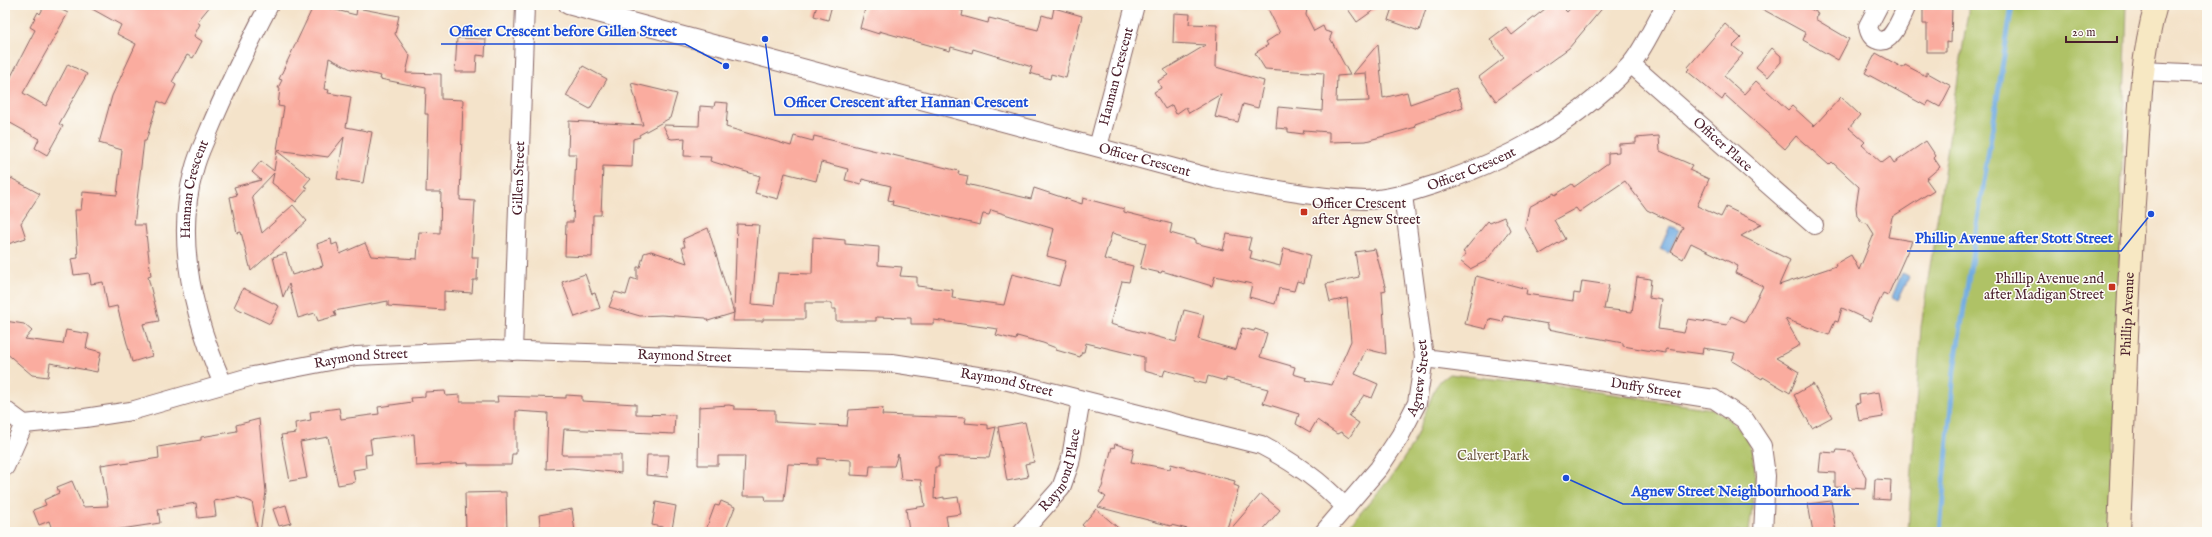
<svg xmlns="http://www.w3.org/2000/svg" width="2212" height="537" viewBox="0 0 2212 537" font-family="'IM FELL English',serif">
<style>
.green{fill:#afc266;stroke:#7c7048}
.water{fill:#70abe1;stroke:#5d6586}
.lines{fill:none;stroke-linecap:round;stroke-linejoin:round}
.stream{stroke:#70abe1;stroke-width:5}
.building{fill:#faac9f}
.street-casing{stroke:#866463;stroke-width:20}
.secondary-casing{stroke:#866463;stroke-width:24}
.street{stroke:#fff;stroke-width:18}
.secondary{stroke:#f7e8c3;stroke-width:22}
.poi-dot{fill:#c8321e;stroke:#fdfcf7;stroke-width:1.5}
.labels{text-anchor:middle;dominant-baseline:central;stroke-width:3;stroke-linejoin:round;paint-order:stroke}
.street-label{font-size:14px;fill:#4a1f2b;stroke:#fdfcf7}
.poi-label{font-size:14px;fill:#4a1f2b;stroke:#fdfcf7;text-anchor:start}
.park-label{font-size:14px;fill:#6d5840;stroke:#fdfcf7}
.leader{fill:none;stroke:#1d4ed8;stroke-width:1.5}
.callout-dot{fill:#1d4ed8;stroke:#fdfcf7;stroke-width:1.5}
.callout-label{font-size:15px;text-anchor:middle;font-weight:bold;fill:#1d4ed8;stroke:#fdfcf7;stroke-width:3;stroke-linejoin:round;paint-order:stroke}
</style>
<rect width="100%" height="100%" fill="#fdfcf7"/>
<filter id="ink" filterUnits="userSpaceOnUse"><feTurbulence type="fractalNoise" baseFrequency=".025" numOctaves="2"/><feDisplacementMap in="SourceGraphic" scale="8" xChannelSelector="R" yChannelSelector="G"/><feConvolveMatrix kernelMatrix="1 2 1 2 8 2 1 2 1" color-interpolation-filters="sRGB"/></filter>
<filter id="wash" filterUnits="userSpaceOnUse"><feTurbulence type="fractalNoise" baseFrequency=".012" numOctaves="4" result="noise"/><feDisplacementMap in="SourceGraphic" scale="16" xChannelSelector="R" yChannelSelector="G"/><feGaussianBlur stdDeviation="0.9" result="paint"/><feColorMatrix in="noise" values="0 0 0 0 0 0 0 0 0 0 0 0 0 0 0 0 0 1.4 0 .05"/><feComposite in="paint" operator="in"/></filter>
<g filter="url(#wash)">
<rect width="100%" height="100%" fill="#f4e3ca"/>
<!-- green -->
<path class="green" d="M1969,5h158l-16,527h-203l13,-205z
M1449,374l116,13 147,22c57,30 43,70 37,123h-405l49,-57 20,-31 22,-56 6,-8z"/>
<!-- water -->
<path class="water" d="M1670,226l9,4 -10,23 -9,-4z
M1902,273l7,4 -11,23 -6,-3z"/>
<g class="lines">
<!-- stream -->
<path class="stream" d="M1940,532l14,-162 58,-365"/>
</g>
<g id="blocks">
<!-- building -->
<path class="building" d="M45,5h7l16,8 -45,80 23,13 22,-42 19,10 -28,50 4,2 -16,29 -12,-7 4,-9 -34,-19v-32l30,-58 -5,-3 8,-15 2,2z
M85,5h126l-14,17 3,2 -6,12 8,5 -9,17 -6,-3 -15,27 4,3 -10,20 -8,-4 -12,40h-2l-10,84h11l6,51 -3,1 11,44 -16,3 9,32 -20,6 -15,-56 -9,2 -5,-26 -12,2 -2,-11 -15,2 -3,-16 7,-1 -3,-48h6l2,-18 34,3 5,-45 -23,-7 13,-47 24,-52 -19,-10 4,-9z
M316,5l40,10 1,-7 42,8 -4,18 15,22 -4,17 35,1v25l22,1 -3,100 15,1 -3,56h6l-1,23h-4l-1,13 -28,-2v19l-56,-4v-5l-54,10 2,5 -18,5 -3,-8 -17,5 -9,-34 -6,13 -10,-40 13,-4 6,22 31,-9 -6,-22 14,-5 1,6 5,-2 3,11 25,-11 6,13 46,3 2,-27 21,1 1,-41h-15l2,-78h-3l1,-26 -46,-9 1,-3 -30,-7 -22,-11 -5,31 5,1 -1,3 23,4 -5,30 26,5 -9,51 -26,-4 7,-42 -16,20 -51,-7 7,-43 -6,-1 2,-18h-2l4,-8 -3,-1 33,-70 3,1z
M817,5h15l-4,15 -14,-4z
M866,5h93l-1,4 5,2 -1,5 26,7 1,-5 49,12 4,-15 10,3 2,-10 28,8 -16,62 -15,-4 -1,5 -20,-6 2,-6 -59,-18 -1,4 -21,-6 -1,4 -71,-20v3l-19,-6z
M1277,5h22l8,4 -1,6 8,16 9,-5 2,5 7,2 -2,5 20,37 -13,1 -1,26 33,-1 -3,-28 -13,1 25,-30 5,54 24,-6 3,12 46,-16 7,19 -48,17 1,3 -50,14 -37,1v-10l-25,-2 -1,4 -15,-2v-3l-12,-1 2,-21 44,4 2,-38 -59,-4 -10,-16 13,-8 -2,-3 14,-9 -12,-24z
M1345,5h36l-24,17z
M1393,5h34l-8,26 -31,-11z
M1550,5h10l7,7 6,-7h32l-36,43 -73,53 -17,-24 25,-19 -14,-19 16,-12 6,8z
M1755,5h48l15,8 -3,6 34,20 -11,21 -35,-20 3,-7z
M1923,5h29l-1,38 -5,-1v10h-19v-28h-4z
M1174,13l16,1 -1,10 28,1 -1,42 48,14 -6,27 -15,-4 -5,18 -23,-5 6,-23 -32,19 -3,-6 -10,7 -4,-9 -7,4 -11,-17 7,-4 -3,-7 10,-6 -4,-5 42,-25 -33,-2z
M1725,24l16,14 -8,8 10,8 -19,22 20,18 12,-13 32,29 4,-4 22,20 27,-29 19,18 -11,13 16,14 -3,3 20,18 8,-6 4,6 32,-22 10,15 -2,2 6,9 -14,12 8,11 -42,27 -4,20 24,4 -24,54 -5,-2 -13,28 -28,-13 -4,14 -3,-1 -6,14 -44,-16 15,26 -24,13 23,14 -9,21 -27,-16 -1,2 -30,-18 3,-8 -32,-5 -1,6 -36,-5v4l-14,-2 -29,-5v-3l-75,-14v-5l-44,-8 -1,6 -14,-3 -3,10 -21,-5 11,-48 51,13 -1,5 47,7 1,-8 6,1 2,-13 27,4 -5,24 28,3 5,-35 14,2 -2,19 13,2 -4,29 26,4 4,-14 39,6 4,-9 14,6 18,-36 -28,-13 3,-7 -47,-23 -8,16 -12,-7 12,-25 -36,-17 -22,-29 -46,31 -3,-4 -22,12 11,19 -25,15 -15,-26 4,-21 25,-14 1,2 17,-11 2,3 34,-24v-10l11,-1v-8l17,-1v-5l23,-2 1,15 32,14 -3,5 20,9 -12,27 24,11 5,-10 36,17 -21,12 49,24 -11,25 57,-19 -1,-2 16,-9 8,15 15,-36 -7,-11 -5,-1 -5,-6 -1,-9 3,-20 -27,-25 -3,3 -33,-29 -11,13 -60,-54 -3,5 -35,-29 2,-2 -1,-2z
M457,38l29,1 -1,17 -8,-1 -1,17h-21z
M1772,48l9,8v6l-13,15 -12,-10z
M1876,53l27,15 2,-3 21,11v-4l25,14 -11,21 -11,-6 -3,5 -61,-33z
M583,66l24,13 -17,30 -24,-13z
M631,83l46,11 -7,24 -31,17 1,2 -7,2 -1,28 -29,-1 -2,49h-8l-1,42 -27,-1 1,-34h7l3,-68h-8l1,-33 74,4z
M715,102l13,1 -2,24 65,19 3,-10 19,5 1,-5 145,35 -1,3 10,2 -2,8 65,15 3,-11 48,16 1,-6 41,11v3l48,12 -2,9 25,7v3l28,7 4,-16 24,4 -3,12 4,1 -2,7 30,8 4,-18 26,7 -6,28 -7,-2 -3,10 -15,-3 -4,16 -26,-7 3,-13 -37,-8 -3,10 -50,-15 -1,2 -21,-5 6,-25 -34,-10 -8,26 29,7 -4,16 -7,-1 -12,43 66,18 8,-32 20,5 -6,24 38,11 6,-22 12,3 1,-2 12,4 -7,24 35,10 -2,7 14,4 -1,2 26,5 19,-44 -4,-43 -17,4 -4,-18 33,-7 -4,-25 20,-3 11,41 -4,1 4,63 -20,-5 -11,25 23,10 -6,14 -8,-3 -15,21 10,7 -10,15 -8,-6 -4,2 -20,-14 -7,12 -14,-8 3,-10 -36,-11 5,-14 -42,-11v3l-18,-5 -2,8 -13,-3 1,-3 -29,-8 -2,6 -19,-5v-14l-58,-14 -2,9h-2l-2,5 -24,-7v-2l-13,-5 -26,-7 -1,4 -20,-5 2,-6 -64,-9v4h-23v-6l-35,-1v4h-40v-12h-4v-6h-27v16h-42v2h-30l1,-8 -26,8 -2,-3 -45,-3 -21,1 -31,-9 6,-15 11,3 5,-17 6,2v-13h3l4,-14 7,-2 36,12 -5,-16h3l-2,-8 25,-11 26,85 3,-89 22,1 -7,79 22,2 4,-33 34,1 1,-37 32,3v4l34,3 -1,18 24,2 -2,9 17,1v9l36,4 -1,8 52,7 8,-31 47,12 7,-25 -19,-5 7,-27 -63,-19 -2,5 -6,-1 -3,11 -88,-20 1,-4 -5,-1 3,-14 -29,-7 -1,5 -16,-4 3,-11 -27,-7 -5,19 -31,-8 -7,26 -23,-6 5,-17 -50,-15 1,-4 -27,-1 1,-18 -13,1 -3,-1 -6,-13 36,1 1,-20 14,1z
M277,151l34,27 -7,8 4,2 -12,14 -24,-19 2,-10 -22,23 10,37 31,-28 14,16 -56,50 -10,-39 -4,1 -7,-36 7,-2 -3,-8 27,-7 -9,-8 9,-11 13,10z
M11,178l29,16 -19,29 5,15 -21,7v-65l4,2z
M1504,217l6,13 -24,31 -16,8 -10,-8 6,-7 -3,-2 25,-31 2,2z
M585,274l7,20 3,-1 5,15 -25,9 -13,-35z
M243,288l36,18 -9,18 -36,-17z
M5,321l19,3 8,7 -7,8 38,5 3,-14 23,4 -3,14 15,4 -4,20 -47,-9 -2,14 -16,-2 -27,-23z
M1813,384l19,33 -20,11 -18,-33z
M445,391l1,5 14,-1v7h38l-1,-6 69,2v-3l16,1v5l54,3v10l39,1 -1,19 -110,-5 -2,26h59v18l-49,-5 -26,1 2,-56 -32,-2v43h-4l-1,11h-43v-2l-52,3 -2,-32 -44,5 2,15 -7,1 1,13 -13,2 2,12 -17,3 -10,-48 -28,5 7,36 -17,3 -9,-46 15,-2 -1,-10 16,-3 -1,-8 29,-4 2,11 38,-5 -1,-7 34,-5 -1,-4 14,-1v-5z
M1879,392l4,25 -24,4 -3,-17 4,-1 -1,-8z
M729,405l5,1v3l41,1v12l72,4 2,-16 34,-2 -1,7 84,3 -1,5 23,2v4l8,-2 -7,31 -50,-2v11h-4l-1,32 10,-2v2l14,-2 3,17 -15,2 2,12 -39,4 -3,-23 19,-3 -4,-26 -20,-1 -3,-25 -4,12h-24l-1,10 -18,-1v-15l-33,-2v7l-30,-1 -4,37h-18l-1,-5h-22l2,-40h-27v9h-20l1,-58z
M259,419l7,73 -6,40h-2l-6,-30 -15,-5 -23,4 2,15 -18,2 -2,-15 -38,6 2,14 -58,9h-49l-4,-11 -10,4 -6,-15 13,-5 -2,-5 15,-7 -2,-6 15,-6 11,26 25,-1 -7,-41 20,-3 1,2 37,-6 -1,-11 43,-7v-3l36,-6 -1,-6z
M1025,422l9,40 -9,2 3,13 -21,4 -9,-54z
M1115,444l19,5 -3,13 39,7 1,-5 64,17 -1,4 5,2 -13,45h-26l-29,-7v1l-73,-19 8,-10 -7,-5 3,-5 10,-40 2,1z
M1837,450l14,1 15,26 -1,12 -30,-2v-14l-16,-1 2,-20 15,1z
M647,455h22l-2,22 -21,-2z
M1875,479l16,1 -1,20 -16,-1z
M506,492l1,40h-41l-1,-39z
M1261,494l19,16 -19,22h-33z
M721,501l14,6 -10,25h-20l10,-27 4,1z
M1831,501l5,31h-23l-5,-28z
M656,502l20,4 -4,23 -20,-4z
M286,505l5,18 -12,3 -6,-17z
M572,509l3,23h-34l-2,-17z
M1096,509l27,23h-33l-8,-7z"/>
</g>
</g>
<g filter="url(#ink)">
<use href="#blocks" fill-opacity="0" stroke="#866463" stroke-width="1"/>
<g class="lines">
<defs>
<g id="street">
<path id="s1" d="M568,5l647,174c50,8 100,19 150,21 24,0 49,-9 71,-16 73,-25 141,-61 194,-119 13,-14 25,-43 36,-60"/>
<path d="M1879,5l-11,21c1,6 3,12 10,14 13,5 22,-20 27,-30v-5"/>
<path id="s2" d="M1631,64l183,161"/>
<path d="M2142,71l65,3"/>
<path id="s3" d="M1098,147l37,-142"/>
<path id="s4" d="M513,351l12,-346"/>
<path id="s5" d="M1424,358l142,18 148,23 31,21 17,26 4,30 -3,56"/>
<path id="s6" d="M223,384c-29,-66 -49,-143 -29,-214 3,-13 9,-25 14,-37 18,-44 39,-86 61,-128"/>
<path id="s7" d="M5,410l19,14 61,-6 46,-7 122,-35 103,-20 137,-6 399,13 112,17 257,65c34,18 59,35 85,63"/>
<path d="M5,467l19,-43"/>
<path id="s8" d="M1022,532l39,-44 9,-25 11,-63"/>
<path id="s9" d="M1324,532l55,-64 21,-32 17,-33 7,-45 -21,-163"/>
</g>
<g id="secondary">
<path id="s10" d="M2119,532c5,-115 8,-230 16,-344 4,-61 4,-124 21,-183"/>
</g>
</defs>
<!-- street casing -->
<use href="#street" class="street-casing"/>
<!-- secondary casing -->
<use href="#secondary" class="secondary-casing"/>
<!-- street -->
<use href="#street" class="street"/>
<!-- secondary -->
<use href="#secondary" class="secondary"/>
</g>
</g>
<!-- markers -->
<g class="poi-dot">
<rect x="1300" y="208" width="8" height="8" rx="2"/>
<rect x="2108" y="283" width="8" height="8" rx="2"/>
</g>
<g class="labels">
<!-- street labels -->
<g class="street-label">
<text stroke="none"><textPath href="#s3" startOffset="73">Hannan Crescent</textPath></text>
<text stroke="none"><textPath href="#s2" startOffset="122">Officer Place</textPath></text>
<text stroke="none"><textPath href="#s1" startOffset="597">Officer Crescent</textPath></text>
<text stroke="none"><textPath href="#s1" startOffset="933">Officer Crescent</textPath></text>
<text stroke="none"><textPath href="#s4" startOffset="173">Gillen Street</textPath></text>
<text stroke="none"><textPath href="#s6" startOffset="201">Hannan Crescent</textPath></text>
<text stroke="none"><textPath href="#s10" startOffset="218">Phillip Avenue</textPath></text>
<text stroke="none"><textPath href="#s7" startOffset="692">Raymond Street</textPath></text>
<text stroke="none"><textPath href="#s7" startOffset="368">Raymond Street</textPath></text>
<text stroke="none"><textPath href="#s9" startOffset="185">Agnew Street</textPath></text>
<text stroke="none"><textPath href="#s7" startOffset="1016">Raymond Street</textPath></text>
<text stroke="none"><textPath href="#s5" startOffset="224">Duffy Street</textPath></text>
<text stroke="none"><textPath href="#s8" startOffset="75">Raymond Place</textPath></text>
</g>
<!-- poi labels -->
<g class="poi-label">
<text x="1312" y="204">Officer Crescent<tspan x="1312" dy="16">after Agnew Street</tspan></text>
<text x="2104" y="279" text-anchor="end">Phillip Avenue 2nd<tspan x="2104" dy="16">after Madigan Street</tspan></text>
</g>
<!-- park labels -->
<g class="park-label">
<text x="1493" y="456">Calvert Park</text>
</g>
</g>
<!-- callouts -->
<path class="leader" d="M726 66L685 44H441M765 39L775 115H1036M2151 214L2121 251H1907M1566 478L1623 504H1859"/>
<g class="callout-dot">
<circle cx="726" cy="66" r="4"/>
<circle cx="765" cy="39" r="4"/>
<circle cx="2151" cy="214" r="4"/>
<circle cx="1566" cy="478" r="4"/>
</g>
<g class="callout-label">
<text x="563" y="36">Officer Crescent before Gillen Street</text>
<text x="906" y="107">Officer Crescent after Hannan Crescent</text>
<text x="2014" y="243">Phillip Avenue after Stott Street</text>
<text x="1741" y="496">Agnew Street Neighbourhood Park</text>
</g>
<!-- margin -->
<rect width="2212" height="537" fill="none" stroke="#fdfcf7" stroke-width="20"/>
<!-- scale -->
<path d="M2066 36v6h51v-6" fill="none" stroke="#4a1f2b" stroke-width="2"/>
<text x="2072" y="36" font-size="12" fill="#4a1f2b" stroke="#fdfcf7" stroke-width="3" paint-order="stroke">20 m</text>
</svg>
